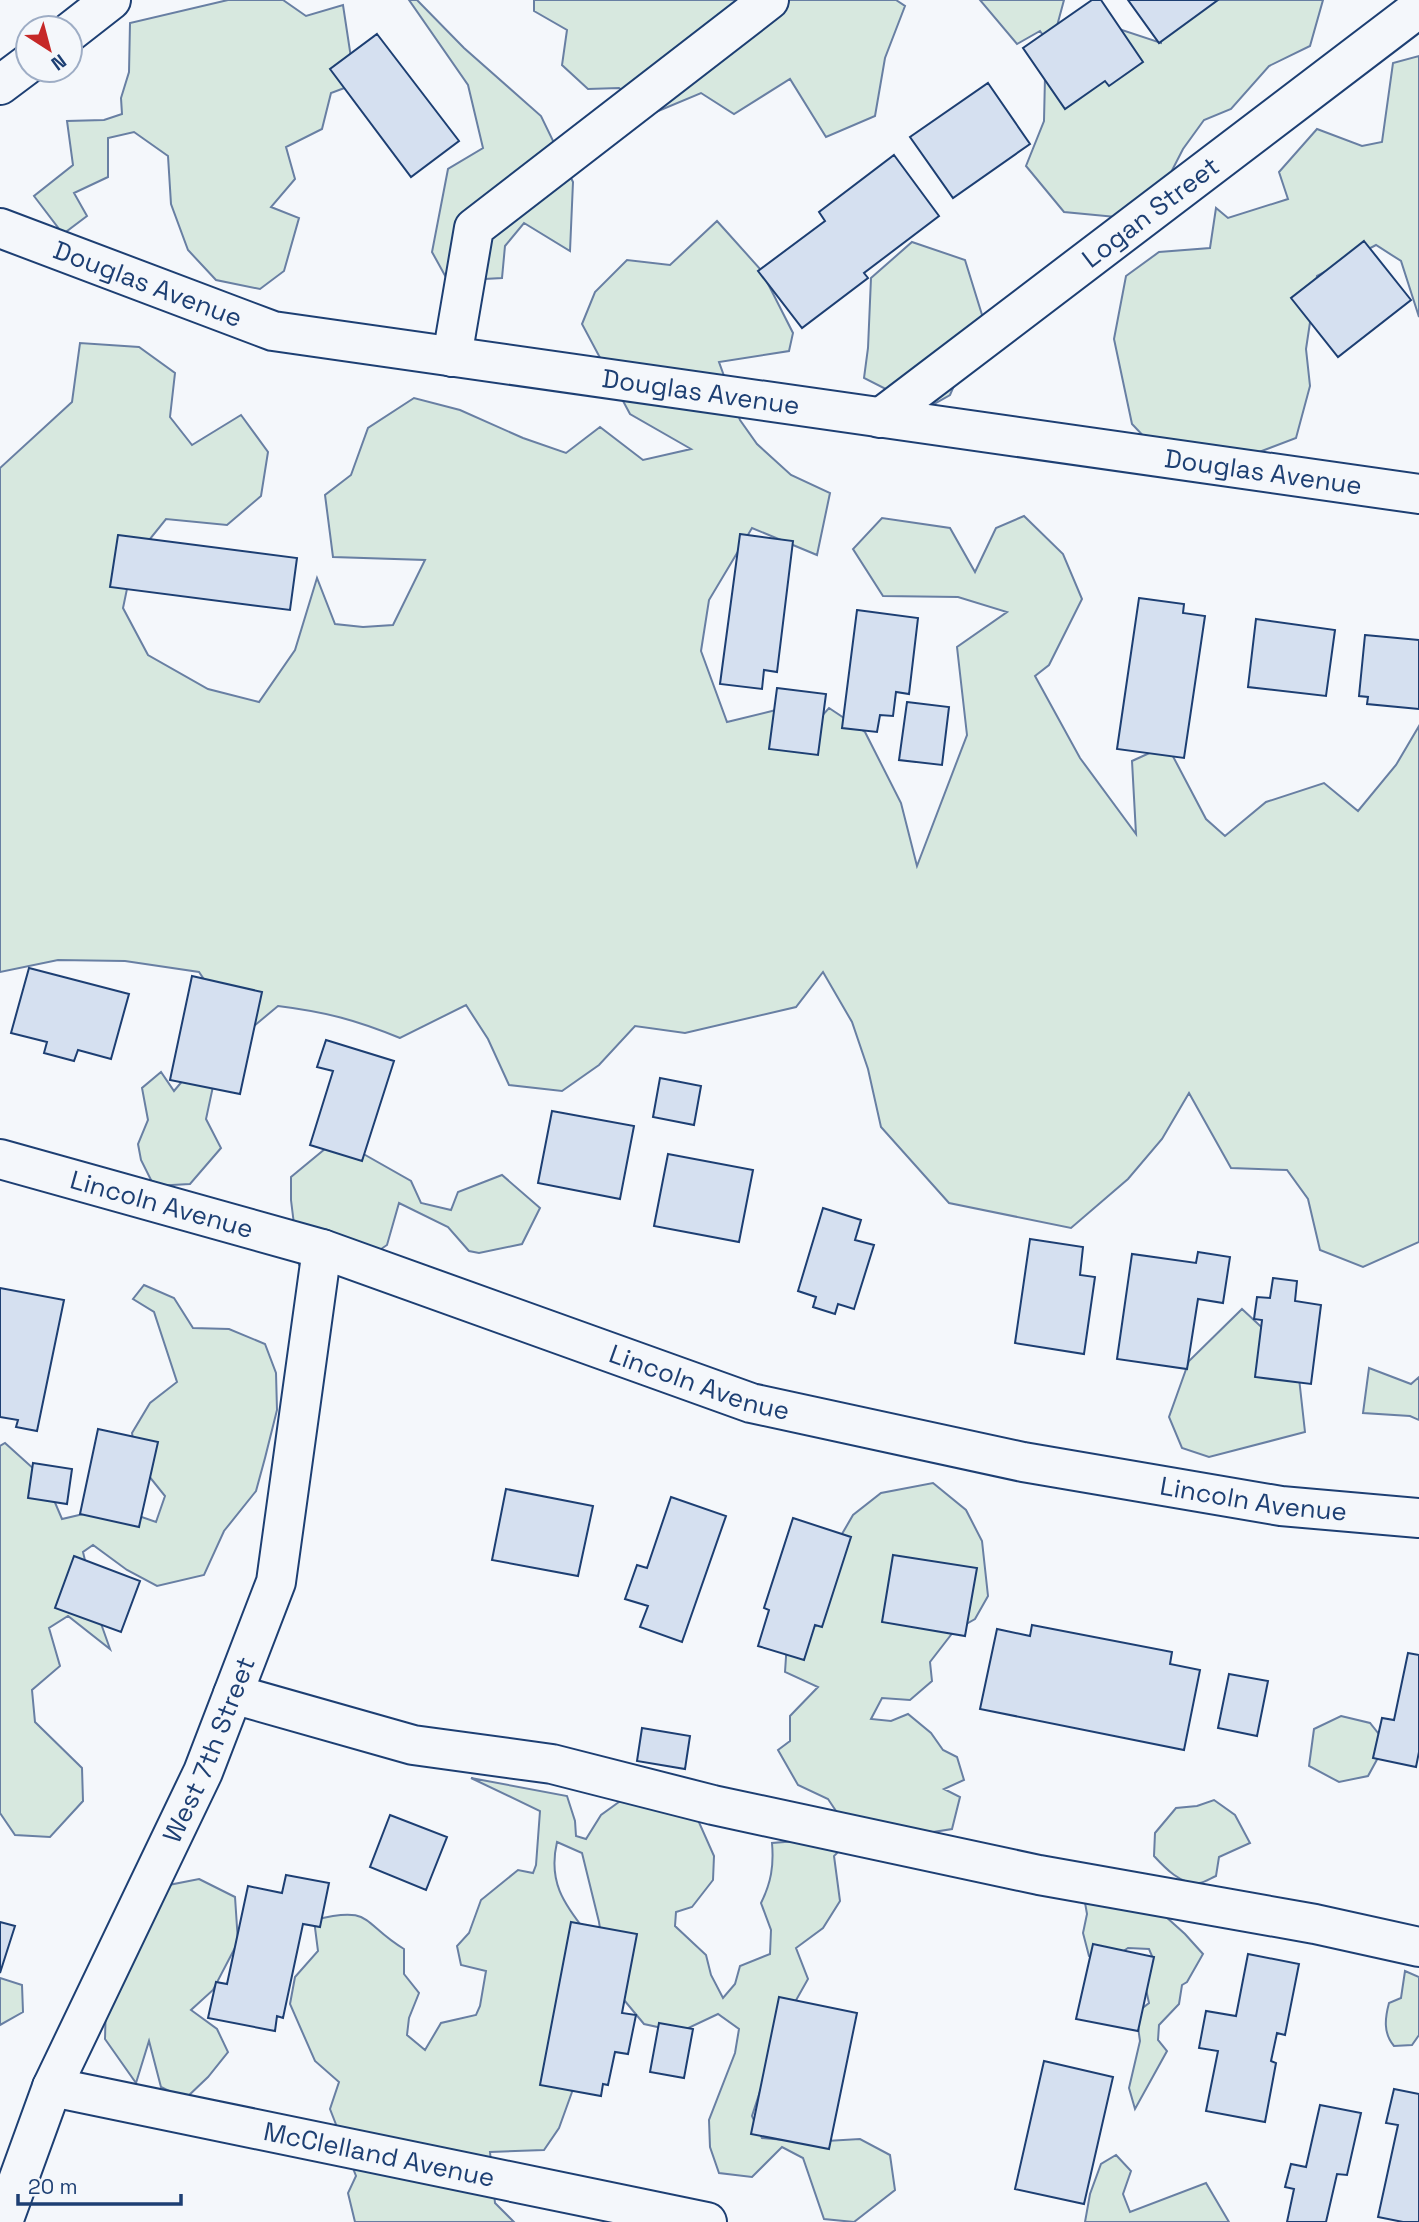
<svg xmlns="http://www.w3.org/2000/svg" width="1419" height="2222" viewBox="0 0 1419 2222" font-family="'Space Grotesk',sans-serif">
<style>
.green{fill:#d7e8df;stroke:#687fa3;stroke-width:2}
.building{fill:#d5e0f0;stroke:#1d3f73;stroke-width:2}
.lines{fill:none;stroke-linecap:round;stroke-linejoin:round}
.minor-casing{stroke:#1d3f73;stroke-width:42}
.minor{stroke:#f4f7fb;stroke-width:38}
.labels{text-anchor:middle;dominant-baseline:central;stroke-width:5;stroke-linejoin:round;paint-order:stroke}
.street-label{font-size:26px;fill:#1d3f73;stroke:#f4f7fb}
</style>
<rect width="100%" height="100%" fill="#f4f7fb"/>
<!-- green -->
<path class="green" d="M228,0h55l23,16 37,-11 12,79 -24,9 -9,36 -36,18 9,32 -24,28 28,11 -15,53 -24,18 -44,-9 -28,-30 -17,-46 -3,-48 -34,-24 -26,6v39l-34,16 13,23 -24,18 -29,-38 39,-31 -6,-44 37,-1 18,-6 -1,-16 8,-26 1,-49z
M409,0h8l47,48 77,68 32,66 -3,69 -46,-28 -19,23 -3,32 -54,3 -16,-29 16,-83 35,-21 -15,-63z
M534,0h362l9,6 -20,52 -10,58 -49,21 -36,-58 -56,35 -33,-21 -50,21 -32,-26 -31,1 -26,-24 5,-35 -33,-19z
M980,0h84l-10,37 65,-8 42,14 1,-35 6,-8h155l-13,46 -41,20 -38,43 -27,11 -21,29 -19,37 -48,31 -52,-5 -38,-46 18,-45 1,-44 17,-15 -22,-31 -23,13z
M1419,56v261l-18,-56 -25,-16 -59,31 -11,73 4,37 -14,52 -111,42 -53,-56 -18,-85 12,-63 33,-24 51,-4 6,-40 12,10 60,-19 -9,-27 38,-43 45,17 20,-4 11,-79z
M717,221l44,49 32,63 -4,18 -70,11 21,58 17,24 34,31 39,18 -13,62 -65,-27 -43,72 -8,51 26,71 49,-12 15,40 38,-42 36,24 36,71 16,63 50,-131 -10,-88 50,-35 -49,-15 -75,-1 -30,-47 29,-31 68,10 25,44 21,-44 28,-12 39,38 19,45 -33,66 -14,11 45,82 56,76 -4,-73 35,-16 39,74 19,17 41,-34 58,-19 34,28 38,-46 23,-39v516l-56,25 -43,-17 -12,-51 -21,-29 -56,-2 -42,-75 -27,46 -34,40 -57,49 -122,-25 -68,-76 -13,-58 -16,-47 -29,-50 -27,35 -111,26 -50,-7 -36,39 -37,26 -53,-6 -21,-46 -22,-34 -66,33c-44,-18 -74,-26 -122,-32l-36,30 -43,-64 -74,-11 -67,-1 -58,12v-504l72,-66 8,-59 59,4 36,26 -5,44 22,28 49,-30 27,37 -7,44 -34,29 -61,-6 -33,41 -10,48 25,47 60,34 51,13 36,-52 22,-72 18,46 28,3 30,-2 32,-65 -92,-3 -8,-62 26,-20 17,-47 46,-30 46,12 63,28 43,15 34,-26 43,33 48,-11 -61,-35 -48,-90 13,-32 32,-32 43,5z
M912,242l53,18 18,58 -33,77 -25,14 -61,-31 4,-30 3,-70z
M194,1067l21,10 -9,42 15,29 -31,36 -36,2 -13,-26 -3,-16 10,-24 -6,-32 19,-16 13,19z
M337,1139l74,42 10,22 30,7 7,-18 44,-17 38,33 -18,36 -43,9 -10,-2 -21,-24 -49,-24 -12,42 -41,28 -47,-8 -8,-65v-23z
M144,1285l30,13 19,30 36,1 36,15 11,29 1,37 -12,48 -9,33 -32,40 -20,44 -47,11 -30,-16 -34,-25 -10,7 15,63 12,34 -42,-33 -19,12 11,38 -28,24 3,32 47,46 1,33 -33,36 -35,-2 -15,-22v-367l5,-3 40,36 17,40 51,-12 43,15 9,-26 -29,-36 -4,-27 18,-30 27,-21 -23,-70 -21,-13z
M1242,1309l55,51 8,72 -96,25 -27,-9 -13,-31 20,-56z
M1369,1368l42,16 8,-7v43l-9,-4 -47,-3z
M933,1483l33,27 16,31 6,55 -13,23 -21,12 -24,31 2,19 -22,19 -28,-2 -11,21 20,2 17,-7 23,19 12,17 14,7 7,23 -20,9 16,8 -8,32 -108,17 -10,10 6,45 -17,27 -27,20 12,31 -27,48 -29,89 10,22 47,4 51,-3 30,16 5,35 -41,32 -30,-3 -21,-61 -21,-11 -30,30 -33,-4 -9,-26 -1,-27 26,-67 4,-24 -21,-15 -38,18 -36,-8 -25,-30 -13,-26 -7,-46 -17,-69 -25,-11c-9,39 6,61 30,91l-20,137 5,22 -13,36 -15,22 -54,2 5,51 19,19h-159l-7,-29 8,-17 -26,-67 9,-27 -24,-21 -25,-57 5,-27 23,-26 -4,-31c59,-15 47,3 90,29v25l15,19 -10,25 -2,17 18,15 16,-27 35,-8 4,-9 6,-35 -25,-6 -4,-19 12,-13 12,-33 37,-30 15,3 3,-8 4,-54 -69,-33 96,18 8,25 1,15 10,3 15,-24 29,-21 64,17 20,45 -1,24 -21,27 -16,5 -1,14 31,29 5,20 12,23 12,-14 5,-18 30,-12 1,-24 -10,-27c10,-20 13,-37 11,-60l38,-3 32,-20 -14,-21 -30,-14 -20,-35 12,-9v-25l28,-29 -33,-15 3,-45 65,-112 28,-22z
M1341,1716l29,7 16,20 -18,33 -29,6 -30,-16 5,-37z
M1214,1800l21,15 15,28 -31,14 -3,19c-5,2 -12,7 -17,7 -18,2 -34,-15 -45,-27l1,-23 21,-25 21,-2z
M199,1879l36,18 3,45 -25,48 -22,20 26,19 11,23 -20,25 -23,22 -24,-12 -12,-46 -13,42 -31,-44 1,-38 63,-116z
M1084,1897l71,10 30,27 18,20 -16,28 -5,3 -3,19 -20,21 -1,15 9,11 -32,58 -6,-21 11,-47 -4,-28 13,-10 -5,-23 8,-24 -3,-7 -21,-1 -22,15 -17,-7 -6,-23 4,-19z
M1405,1971l14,6v58l-7,10 -18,1c-11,-13 -9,-28 -5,-43l12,-5z
M0,1978l22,7 1,27 -23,13z
M1116,2155l15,16 -8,23 7,18 76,-29 23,39h-144l5,-28 11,-30z"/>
<!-- building -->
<path class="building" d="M1092,0h9l42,62 -34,24 -4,-5 -40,28 -42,-61z
M1128,0h90l-59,43z
M377,34l82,107 -48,36 -81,-108z
M988,83l42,61 -77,54 -43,-61z
M894,155l45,61 -75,57 4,5 -66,50 -44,-57 67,-50 -6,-9z
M1364,241l47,59 -73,57 -47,-59z
M740,534l53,7 -16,131 -13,-2 -2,19 -42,-5z
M118,535l179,23 -7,52 -180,-23z
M1139,598l45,6 -1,9 22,3 -21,142 -67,-9z
M857,610l61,8 -9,76 -13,-2 -3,24 -13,-1 -3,17 -35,-4z
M1256,619l79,11 -9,66 -78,-9z
M1365,635l54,5v69l-52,-5 1,-7 -9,-1z
M777,688l49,6 -8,61 -49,-6z
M907,702l42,5 -7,58 -43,-5z
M29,968l100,26 -18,65 -33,-9 -4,11 -30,-8 3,-11 -36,-9z
M192,976l70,16 -22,102 -70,-14z
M326,1040l68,21 -32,100 -52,-16 23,-74 -16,-4z
M660,1078l41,8 -7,39 -41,-8z
M552,1111l82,15 -14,73 -82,-16z
M668,1154l85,16 -14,72 -85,-16z
M823,1208l38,12 -6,20 19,5 -20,64 -16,-5 -3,10 -22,-7 3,-10 -18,-6z
M1030,1239l53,8 -3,28 15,2 -11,77 -69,-11z
M1198,1252l32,5 -7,46 -25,-4 -11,70 -70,-10 15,-105 64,9z
M1273,1278l24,3 -2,20 26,4 -10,79 -56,-7 7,-57 -8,-1 3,-22 13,1z
M0,1288l64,12 -27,131 -21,-4 2,-7 -18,-3z
M98,1429l60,13 -19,85 -59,-13z
M33,1463l39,6 -5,35 -39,-6z
M506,1489l87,17 -15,70 -86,-16z
M671,1497l55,19 -44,126 -42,-15 8,-21 -23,-7 12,-34 10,3z
M793,1518l58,19 -29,90 -7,-2 -11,35 -46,-14 11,-36 -5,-2z
M893,1555l84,13 -12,68 -83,-14z
M74,1556l66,25 -19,51 -66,-24z
M1032,1625l140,27 -2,12 30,6 -16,80 -204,-41 17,-80 33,7z
M1408,1653l11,2v97l-3,15 -43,-9 9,-40 12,2z
M1229,1674l39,7 -11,55 -39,-8z
M642,1728l48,8 -5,33 -48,-8z
M390,1815l57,22 -21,53 -56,-23z
M286,1875l43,8 -9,44 -17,-3 -20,94 -6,-2 -2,15 -67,-13 8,-36 11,2 21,-98 34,7z
M0,1922l15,4 -15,47z
M571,1922l66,12 -15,79 14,2 -8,39 -13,-2 -7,33 -5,-1 -2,12 -61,-11z
M1093,1944l61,13 -16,74 -62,-12z
M1248,1954l51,10 -14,71 -8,-2 -6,28 5,2 -11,59 -59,-11 12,-60 -19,-3 7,-37 30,5z
M779,1997l78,16 -28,136 -78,-15z
M659,2023l34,6 -9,49 -34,-6z
M1044,2061l69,16 -29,127 -69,-15z
M1394,2089l25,5v128h-16l-25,-5 20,-92 -12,-2z
M1320,2105l41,8 -14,62 -10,-1 -11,48h-39l7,-33 -9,-2 6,-23 15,3z"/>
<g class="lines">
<defs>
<g id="minor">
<path d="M70,32l41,-32"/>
<path d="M0,85l28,-21"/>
<path id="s1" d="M0,228l273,103 1146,163"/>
<path d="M452,357l22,-129 295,-228"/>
<path id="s2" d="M880,418l539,-410"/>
<path id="s3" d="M0,1159l322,90 429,154 272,59 258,44 138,12"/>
<path d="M233,1694l180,51 139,19 161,41 326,70 276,49 104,23"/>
<path id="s4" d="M52,2087l655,135"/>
<path id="s5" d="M3,2222l49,-135 151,-315 73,-190 46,-333"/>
</g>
</defs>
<!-- minor casing -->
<use href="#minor" class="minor-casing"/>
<!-- minor -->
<use href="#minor" class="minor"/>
</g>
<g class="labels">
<!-- street labels -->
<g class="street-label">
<text stroke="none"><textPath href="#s2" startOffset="340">Logan Street</textPath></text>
<text stroke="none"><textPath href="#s1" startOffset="158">Douglas Avenue</textPath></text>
<text stroke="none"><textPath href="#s1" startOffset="724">Douglas Avenue</textPath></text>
<text stroke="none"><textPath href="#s1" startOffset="1292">Douglas Avenue</textPath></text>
<text stroke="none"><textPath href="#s3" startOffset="168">Lincoln Avenue</textPath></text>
<text stroke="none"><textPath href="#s3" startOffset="735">Lincoln Avenue</textPath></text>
<text stroke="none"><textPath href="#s3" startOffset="1302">Lincoln Avenue</textPath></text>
<text stroke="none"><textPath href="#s5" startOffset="516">West 7th Street</textPath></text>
<text stroke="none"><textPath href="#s4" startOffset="334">McClelland Avenue</textPath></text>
</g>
</g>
<!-- north arrow -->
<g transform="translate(49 49) rotate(144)"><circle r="33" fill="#f4f7fb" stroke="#9eadc5" stroke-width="2"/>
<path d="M0-5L12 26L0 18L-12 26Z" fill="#c62828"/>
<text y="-10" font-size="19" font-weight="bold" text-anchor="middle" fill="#1d3f73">N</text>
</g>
<!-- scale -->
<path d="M18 2194v10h163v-10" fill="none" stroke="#1d3f73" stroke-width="3.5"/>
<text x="28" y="2194" font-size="21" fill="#1d3f73" stroke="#f4f7fb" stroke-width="5" paint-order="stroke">20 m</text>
</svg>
